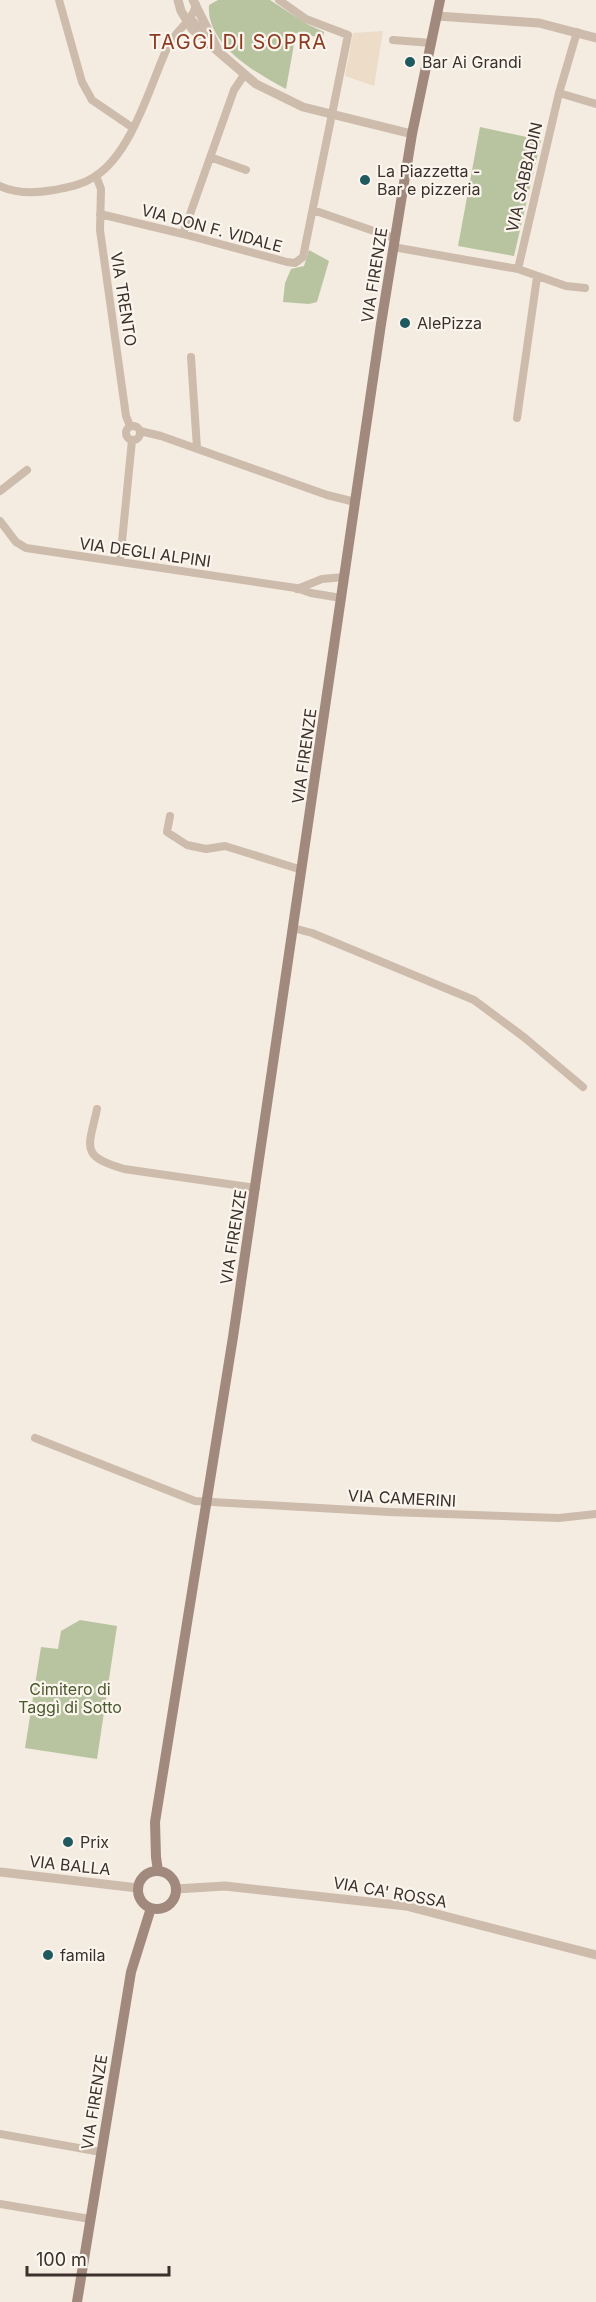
<svg xmlns="http://www.w3.org/2000/svg" width="596" height="2302" viewBox="0 0 596 2302" font-family="Inter,sans-serif">
<style>
.green{fill:#b8c4a0}
.plaza{fill:#ecdcc8}
.lines{fill:none;stroke-linecap:round;stroke-linejoin:round}
.minor{stroke:#cdbbac;stroke-width:8}
.tertiary{stroke:#cdbbac;stroke-width:9}
.secondary{stroke:#a18a7d;stroke-width:10}
.poi-dot{fill:#1f5a5e;stroke:#fbf5ee;stroke-width:2}
.labels{text-anchor:middle;dominant-baseline:central;stroke-width:4.5;stroke-linejoin:round;paint-order:stroke}
.poi-label{font-size:16px;fill:#3b302b;stroke:#fbf5ee;text-anchor:start}
.street-label{font-size:16px;fill:#3b302b;stroke:#fbf5ee}
.park-label{font-size:16px;fill:#4a5a2e;stroke:#fbf5ee}
.quarter-label{font-size:20px;letter-spacing:1.5px;fill:#8c3b22;stroke:#fbf5ee}
</style>
<rect width="100%" height="100%" fill="#f4ebe1"/>
<!-- green -->
<path class="green" d="M218,0h52l37,24 17,8 -1,6 -27,-5 -10,56c-30,-16 -80,-44 -77,-84z
M480,127l61,13 -27,116 -56,-10z
M309,250l20,11 -12,41 -8,2 -26,-2 2,-19 6,-14 13,-3z
M80,1620l37,6 -20,133 -72,-11 16,-101 17,2 3,-18z"/>
<!-- plaza -->
<path class="plaza" d="M383,31l-9,55 -29,-10 8,-43z"/>
<g class="lines">
<!-- minor -->
<path class="minor" d="M59,0l23,82 10,18 41,28
M191,19l11,12 10,7
M577,32l-18,61 37,11
M393,40l39,3
M210,157l36,13
M96,176l5,13 -1,41 26,186 4,10
M0,186c17,8 37,7 54,4 14,-3 28,-5 40,-13 38,-23 56,-92 74,-131 8,-16 24,-24 28,-41
M313,210l81,28
M100,214l83,20 104,28 8,1 8,-6 45,-222 -42,-16 -27,-19
M183,234l51,-144 10,-15
M393,247l125,22 48,17 19,2
M518,269l41,-176
M191,357l6,91
M517,418l20,-141
M126 433a7 7 0 1 1 14 0a7 7 0 1 1-14 0Z
M140,431l21,5 166,59 28,7
M0,491l27,-21
M0,521l16,21 10,6 270,40 15,5 30,5
M120,562l12,-122
M297,589l25,-10 22,-2
M170,816l-3,16 20,13 19,4 19,-3 77,24
M293,928l19,5 162,67 51,38 58,49
M97,1109c-8,38 -18,47 27,60l132,19
M35,1438l160,63 194,11 170,6 37,-4
M0,2134l101,18
M0,2204l90,15"/>
<!-- tertiary -->
<path class="tertiary" d="M178,0l3,11 11,18 64,55 47,23 109,27
M193,0l24,48
M437,16l102,7 57,15
M0,1872l138,16
M176,1889l49,-3 181,20 190,49"/>
<!-- secondary -->
<path class="secondary" d="M158,1871l-2,-14 -1,-35 78,-485 148,-1013 31,-190 28,-134
M138 1890a19 19 0 1 1 38 0a19 19 0 1 1-38 0Z
M77,2302l54,-330 20,-64"/>
</g>
<!-- markers -->
<g class="poi-dot">
<circle cx="410" cy="62" r="6"/>
<circle cx="365" cy="180" r="6"/>
<circle cx="405" cy="323" r="6"/>
<circle cx="68" cy="1842" r="6"/>
<circle cx="48" cy="1955" r="6"/>
</g>
<g class="labels">
<!-- poi labels -->
<g class="poi-label">
<text x="422" y="62">Bar Ai Grandi</text>
<text x="377" y="171">La Piazzetta -<tspan x="377" dy="18">Bar e pizzeria</tspan></text>
<text x="417" y="323">AlePizza</text>
<text x="80" y="1842">Prix</text>
<text x="60" y="1955">famila</text>
</g>
<!-- street labels -->
<g class="street-label">
<text transform="translate(524 177) rotate(-77)">VIA SABBADIN</text>
<text transform="translate(212 228) rotate(15)">VIA DON F. VIDALE</text>
<text transform="translate(374 275) rotate(-81)">VIA FIRENZE</text>
<text transform="translate(124 299) rotate(81)">VIA TRENTO</text>
<text transform="translate(145 552) rotate(8)">VIA DEGLI ALPINI</text>
<text transform="translate(304 756) rotate(-82)">VIA FIRENZE</text>
<text transform="translate(233 1237) rotate(-81)">VIA FIRENZE</text>
<text transform="translate(402 1498) rotate(3)">VIA CAMERINI</text>
<text transform="translate(70 1865) rotate(6)">VIA BALLA</text>
<text transform="translate(390 1892) rotate(10)">VIA CA' ROSSA</text>
<text transform="translate(94 2102) rotate(-81)">VIA FIRENZE</text>
</g>
<!-- park labels -->
<g class="park-label">
<text x="70" y="1689">Cimitero di<tspan x="70" dy="18">Taggì di Sotto</tspan></text>
</g>
<!-- quarter labels -->
<g class="quarter-label">
<text x="238" y="42">TAGGÌ DI SOPRA</text>
</g>
</g>
<!-- scale -->
<path d="M27 2266v9h142v-9" fill="none" stroke="#3b302b" stroke-width="3"/>
<text x="36" y="2266" font-size="18" fill="#3b302b" stroke="#fbf5ee" stroke-width="4.5" paint-order="stroke">100 m</text>
</svg>
